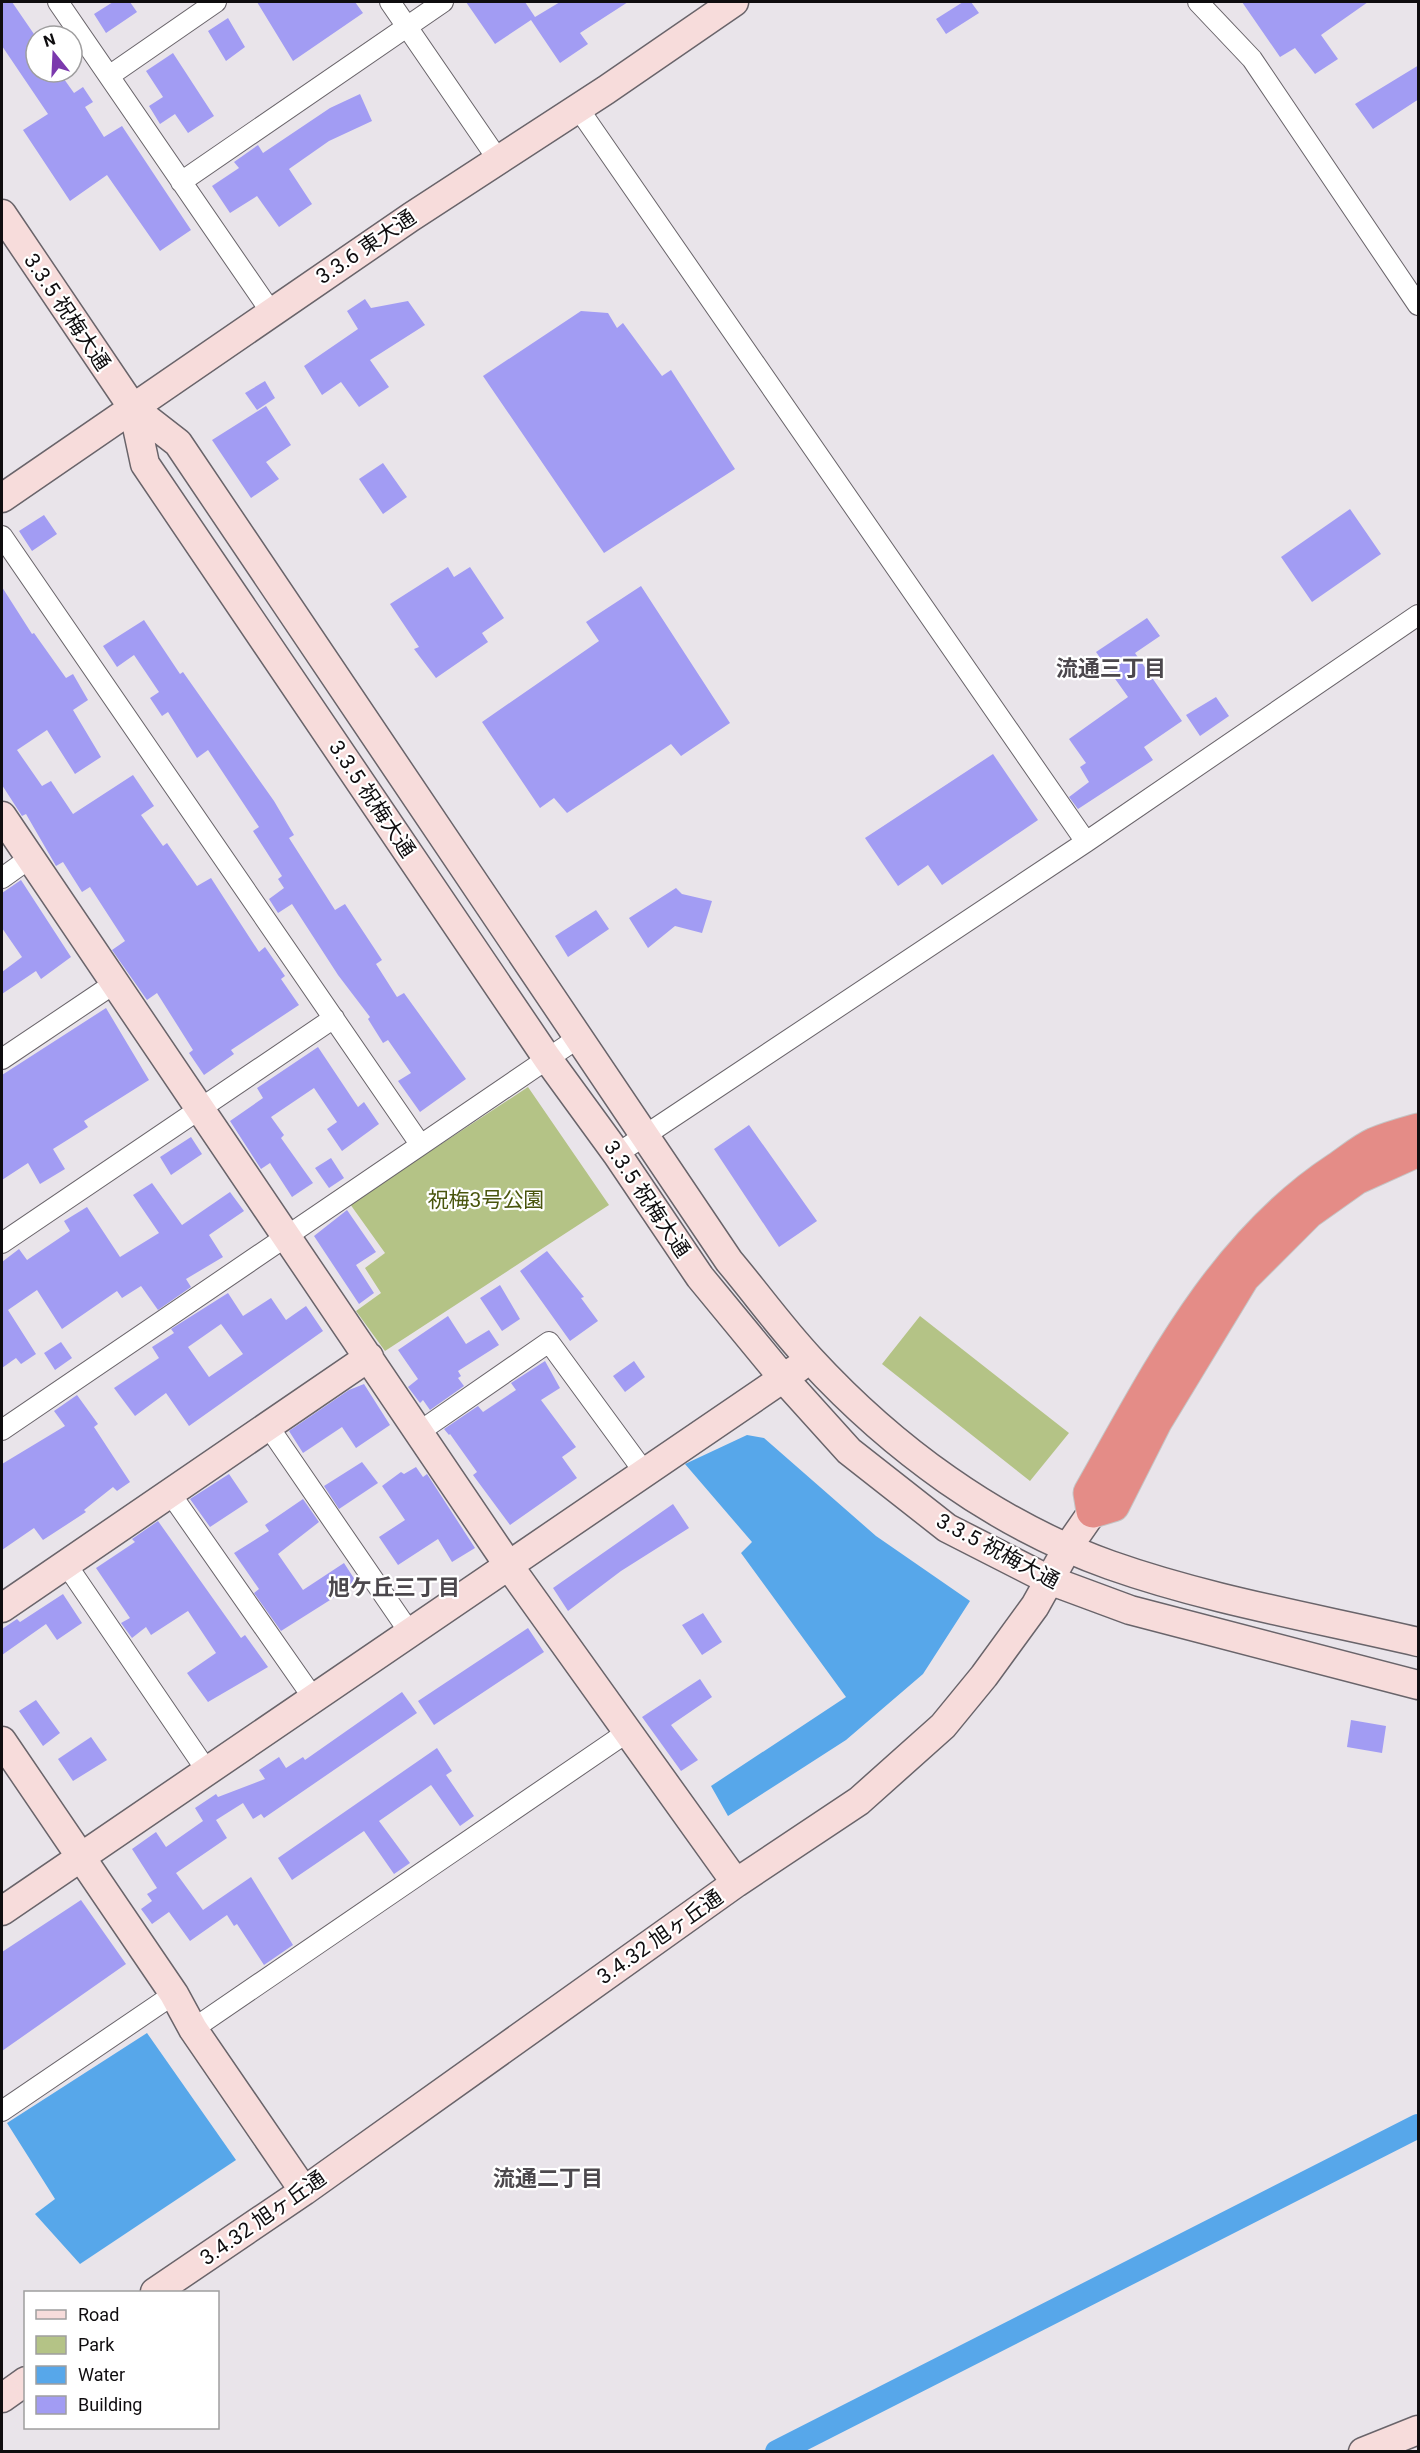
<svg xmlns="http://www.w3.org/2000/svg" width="1420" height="2453" viewBox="0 0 1420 2453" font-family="Roboto,'Noto Sans JP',sans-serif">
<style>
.green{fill:#b4c386}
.water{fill:#57a7ea}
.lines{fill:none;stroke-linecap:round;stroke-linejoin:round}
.canal{stroke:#57a7ea;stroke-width:24}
.building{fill:#a29cf3;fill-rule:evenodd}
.street-casing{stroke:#69646a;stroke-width:22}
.secondary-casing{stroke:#69646a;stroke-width:31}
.highway-casing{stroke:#c5c5c5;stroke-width:35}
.street{stroke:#fff;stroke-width:20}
.secondary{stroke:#f7dcdb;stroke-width:28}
.highway{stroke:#e48c87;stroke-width:33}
.labels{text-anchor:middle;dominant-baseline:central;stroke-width:4.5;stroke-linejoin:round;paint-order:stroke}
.street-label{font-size:21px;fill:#0f0d0f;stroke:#fff}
.park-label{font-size:21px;fill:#49550d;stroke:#fff}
.neighbourhood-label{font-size:22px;font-weight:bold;fill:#4c484d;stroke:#fff}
</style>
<rect width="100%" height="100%" fill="#e9e4ea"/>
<!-- green -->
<path class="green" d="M528,1087l81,118 -224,146 -29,-40 25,-18 -16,-25 20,-15 -35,-49z
M920,1316l149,117 -39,48 -148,-117z"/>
<!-- water -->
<path class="water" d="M747,1435l17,3 112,98 94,65 -47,73 -77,66 -118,76 -17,-30 135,-89 -105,-144 11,-11 -67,-78z
M147,2033l89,127 -156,104 -45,-50 20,-15 -48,-76z"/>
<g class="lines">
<!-- canal -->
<path class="canal" d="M777,2452l641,-326"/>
</g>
<!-- building -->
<path class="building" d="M2,2h10l24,35v35h23l15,21 9,-6 10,15 -8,5 19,30 18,-11 69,104 -31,21 -53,-76 -37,26 -47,-71 25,-16 -46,-68z
M113,2h17l7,10 -31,21 -12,-19z
M257,2h98l8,11 -70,48z
M466,2h59l10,15 25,-15h68l-48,31 8,11 -28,19 -29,-43 -36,24z
M963,2h8l8,11 -33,21 -10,-15z
M1242,2h126l-47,33 17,24 -23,15 -20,-26 -15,9z
M228,18l17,29 -19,14 -18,-30z
M173,53l41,63 -26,17 -13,-19 -15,10 -11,-18 14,-9 -17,-26z
M1419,65v34l-46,30 -18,-25z
M360,94l12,27 -43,20 -40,28 23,35 -33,23 -22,-31 -27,17 -18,-27 27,-18 -5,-6 24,-17 5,8 67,-45z
M365,299l6,9 37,-7 17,24 -55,35 19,27 -30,20 -18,-25 -19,13 -18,-29 54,-37 -11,-18z
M581,311l27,2 9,15 6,-5 39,53 9,-6 64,99 -131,84 -121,-177z
M265,381l10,17 -18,12 -12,-17z
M266,406l25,39 -25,17 13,17 -28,19 -39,-58z
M383,463l24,34 -24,17 -24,-35z
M1350,509l31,45 -69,48 -31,-45z
M44,515l13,19 -25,17 -13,-20z
M448,567l6,10 16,-10 34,51 -22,15 6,9 -52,36 -22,-29 5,-2 -29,-43z
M641,586l89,137 -49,33 -10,-12 -104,69 -13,-15 -14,10 -58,-86 117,-81 -13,-19z
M2,587l30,47 2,-1 32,45 7,-4 15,26 -15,10 28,47 -26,17 -28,-44 -30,20 25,36 9,-5 22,33 60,-39 21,31 -13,9 22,31 4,-3 30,43 14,-8 48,74 6,-5 20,29 -4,3 18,26 -68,45 3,4 -30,21 -15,-22 4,-3 -36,-57 -10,7 -35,-50 13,-9 -35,-54 -8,5 -19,-30 -7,4 -30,-52 -4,2 -20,-31z
M1147,618l13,18 -25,17 47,68 -38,26 9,13 -75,49 -9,-12 20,-15 -9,-15 6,-4 -17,-24 59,-42 -32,-45z
M144,620l36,54 3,-2 91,129 20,34 -5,3 46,72 10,-6 37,56 -6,4 21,33 7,-4 62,86 -46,33 -22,-31 13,-8 -23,-33 -5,3 -15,-24 2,-2 -32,-42 -46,-71 -14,9 -9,-14 15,-11 -6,-9 4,-3 -29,-45 6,-4 -51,-77 -11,8 -29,-46 -6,4 -12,-18 9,-6 -25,-37 -17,12 -14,-21z
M1216,697l13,19 -29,20 -14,-21z
M993,754l45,66 -96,65 -14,-20 -30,21 -33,-48z
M21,880l50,77 -30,22 -5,-8 -34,23v-22l20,-15 -20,-29v-35z
M676,888l6,6 30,7 -10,32 -27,-7 -27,22 -19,-30z
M596,910l13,19 -41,28 -13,-21z
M106,1008l43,72 -65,41 4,6 -35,22 12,20 -25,15 -12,-21 -26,17v-105z
M318,1047l40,60 6,-5 15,22 -37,27 -15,-22 10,-7 -23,-34 -43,29 13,18 -3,3 32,45 -21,14 -22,-34 -9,6 -31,-48 33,-23 -6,-10z
M749,1125l68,96 -38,26 -65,-98z
M191,1137l11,17 -31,21 -11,-18z
M331,1158l13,20 -15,10 -14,-20z
M152,1183l30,42 48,-33 14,19 -35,24 14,22 -37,22 5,8 -33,23 -17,-24 -19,12 -5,-7 -55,38 -25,-39 -29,20 28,44 -15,10 -5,-6 -14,10v-106l17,-13 8,11 43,-29 -6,-10 23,-14 33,50 39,-24 -26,-38z
M347,1210l29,42 -20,13 18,28 -15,11 -45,-68z
M547,1251l37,46 -3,1 17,23 -28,20 -50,-70z
M500,1285l20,34 -18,12 -22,-33z
M228,1293l15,23 28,-18 15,22 20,-14 17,25 -134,95 -23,-33 -31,23 -21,-28 45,-30 -7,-11 22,-14 -3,-4zM221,1324l22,30 -34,23 -21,-30z
M448,1316l18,28 23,-14 10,15 -41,26 3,5 -3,2 6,8 -34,24 -7,-10 -3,3 -12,-16 10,-8 -20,-29z
M61,1342l11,16 -17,12 -11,-17z
M545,1361l15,27 -19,12 35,47 -14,10 15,21 -67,47 -37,-50 4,-3 -27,-38 -1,1 -5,-6 34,-23 5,6 33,-22 -5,-7z
M634,1361l11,16 -20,15 -12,-16z
M364,1384l26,41 -34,23 -14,-21 -39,26 -14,-22 60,-41z
M77,1395l21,29 -4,3 36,55 -13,9 -4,-4 -29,23 2,2 -43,28 -9,-12 -32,22v-86l63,-38 -11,-15z
M362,1462l16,21 -39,26 -15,-23z
M416,1467l7,10 4,-3 48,74 -23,14 -14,-23 -40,26 -19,-28 26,-17 -23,-34 19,-14 3,2z
M229,1474l19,28 -38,25 -20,-28z
M303,1499l16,23 -41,32 25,36 41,-27 13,20 -76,48 -27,-38 5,-4 -25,-36 35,-22 -4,-6z
M673,1504l16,24 -68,43 -53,40 -15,-23z
M158,1521l83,117 4,-3 23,32 -60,35 -21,-29 29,-20 -28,-42 -37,24 -5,-8 -14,11 -11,-15 9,-5 -34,-50 39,-26 -3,-3z
M63,1594l19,29 -25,17 -11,-16 -44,31v-26l15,-10 3,3z
M703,1613l19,29 -20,13 -20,-30z
M528,1628l16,24 -110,73 -16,-24z
M700,1679l12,18 -41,28 27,35 -17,11 -39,-54z
M402,1692l15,21 -153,105 -3,-4 -8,5 -10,-16 -27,17 11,18 -51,35 27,37 48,-33 42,68 -29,20 -27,-41 -3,2 -7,-11 -37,26 -21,-29 -17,12 -11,-15 11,-8 -5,-7 10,-6 -25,-39 24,-17 10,15 37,-26 -8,-13 21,-14 2,3 47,-18 -6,-9 20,-13 7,11 17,-11 2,3z
M36,1700l24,33 -17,13 -24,-35z
M1351,1720l35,6 -4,27 -35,-6z
M91,1737l16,23 -34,21 -15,-22z
M437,1748l15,23 -6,4 28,41 -14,10 -29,-41 -52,36 31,42 -16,11 -30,-43 -72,49 -14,-22z
M81,1900l45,64 -124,87v-99z"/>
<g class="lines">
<defs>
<path id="street" d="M58,2l213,310
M390,2l109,159
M1198,2l54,57 166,246
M109,76l107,-74
M578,108l508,734
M181,182l262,-180
M2,536l418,608
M2,878l28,-20
M2,1059l113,-76
M617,1154l469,-312 332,-227
M2,1243l332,-225
M268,1426l142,207
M2,1430l576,-392
M419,1432l130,-90 96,131
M170,1493l144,206
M66,1564l141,207
M193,2029l433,-296
M2,2111l172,-117"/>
<path id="secondary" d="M2,214l131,194 45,35 551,818c27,32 52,67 81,98 82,89 185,165 300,206 99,35 206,53 308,77
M133,408l12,56 402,594 70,96 83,123 84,102 65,72 98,77 102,52 81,30 288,75
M2,498l409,-281 195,-127 128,-88
M2,816l507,750 227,317
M2,1608l367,-251
M2,1741l172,253 19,35 111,162
M2,1911l796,-543
M155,2292l149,-101 432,-308 123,-82 84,-75 41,-50 51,-70 33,-59 25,-36
M2,2398l24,-17
M1363,2452l55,-22"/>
<path id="highway" d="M1418,1130c-14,4 -29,8 -43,14 -13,6 -26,17 -38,25 -117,77 -180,206 -247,324l3,18 20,-6 42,-83 88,-145 65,-65 48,-34 62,-28"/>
</defs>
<!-- street casing -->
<use href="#street" class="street-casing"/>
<!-- secondary casing -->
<use href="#secondary" class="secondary-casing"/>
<!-- highway casing -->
<use href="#highway" class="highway-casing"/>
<!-- street -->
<use href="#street" class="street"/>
<!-- secondary -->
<use href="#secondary" class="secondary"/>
<!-- highway -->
<use href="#highway" class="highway"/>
</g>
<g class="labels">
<!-- street labels -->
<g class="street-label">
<text transform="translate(366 247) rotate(-34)">3.3.6 東大通</text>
<text transform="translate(67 312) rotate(56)">3.3.5 祝梅大通</text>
<text transform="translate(372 799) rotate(56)">3.3.5 祝梅大通</text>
<text transform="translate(647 1199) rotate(56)">3.3.5 祝梅大通</text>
<text transform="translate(998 1551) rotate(28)">3.3.5 祝梅大通</text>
<text transform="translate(660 1937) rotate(-35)">3.4.32 旭ヶ丘通</text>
<text transform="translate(263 2218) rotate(-35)">3.4.32 旭ヶ丘通</text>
</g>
<!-- park labels -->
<g class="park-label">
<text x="486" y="1200">祝梅3号公園</text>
</g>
<!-- neighbourhood labels -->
<g class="neighbourhood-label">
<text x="1111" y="668">流通三丁目</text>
<text x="394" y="1587">旭ケ丘三丁目</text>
<text x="548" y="2178">流通二丁目</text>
</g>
</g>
<!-- border -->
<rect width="1420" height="2453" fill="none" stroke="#0f0d0f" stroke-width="6"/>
<!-- legend -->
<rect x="24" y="2291" width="195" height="138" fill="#ffffff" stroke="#9f9e9f" stroke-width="1.5"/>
<rect x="36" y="2310" width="30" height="9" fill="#f7dcdb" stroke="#9f9e9f" stroke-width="1.5"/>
<text x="78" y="2321" font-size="18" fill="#0f0d0f">Road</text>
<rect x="36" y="2336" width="30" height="18" fill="#b4c386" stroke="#9f9e9f" stroke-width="1.5"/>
<text x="78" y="2351" font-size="18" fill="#0f0d0f">Park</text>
<rect x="36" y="2366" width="30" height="18" fill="#57a7ea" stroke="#9f9e9f" stroke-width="1.5"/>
<text x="78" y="2381" font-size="18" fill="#0f0d0f">Water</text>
<rect x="36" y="2396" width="30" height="18" fill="#a29cf3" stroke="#9f9e9f" stroke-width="1.5"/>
<text x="78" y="2411" font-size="18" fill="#0f0d0f">Building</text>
<!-- north arrow -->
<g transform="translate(54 54) rotate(342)"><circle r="28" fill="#ffffff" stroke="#9f9e9f" stroke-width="1.5"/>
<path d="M0-4.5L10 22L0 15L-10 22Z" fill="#7b39ad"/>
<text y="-9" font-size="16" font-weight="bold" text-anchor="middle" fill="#0f0d0f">N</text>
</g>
</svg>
